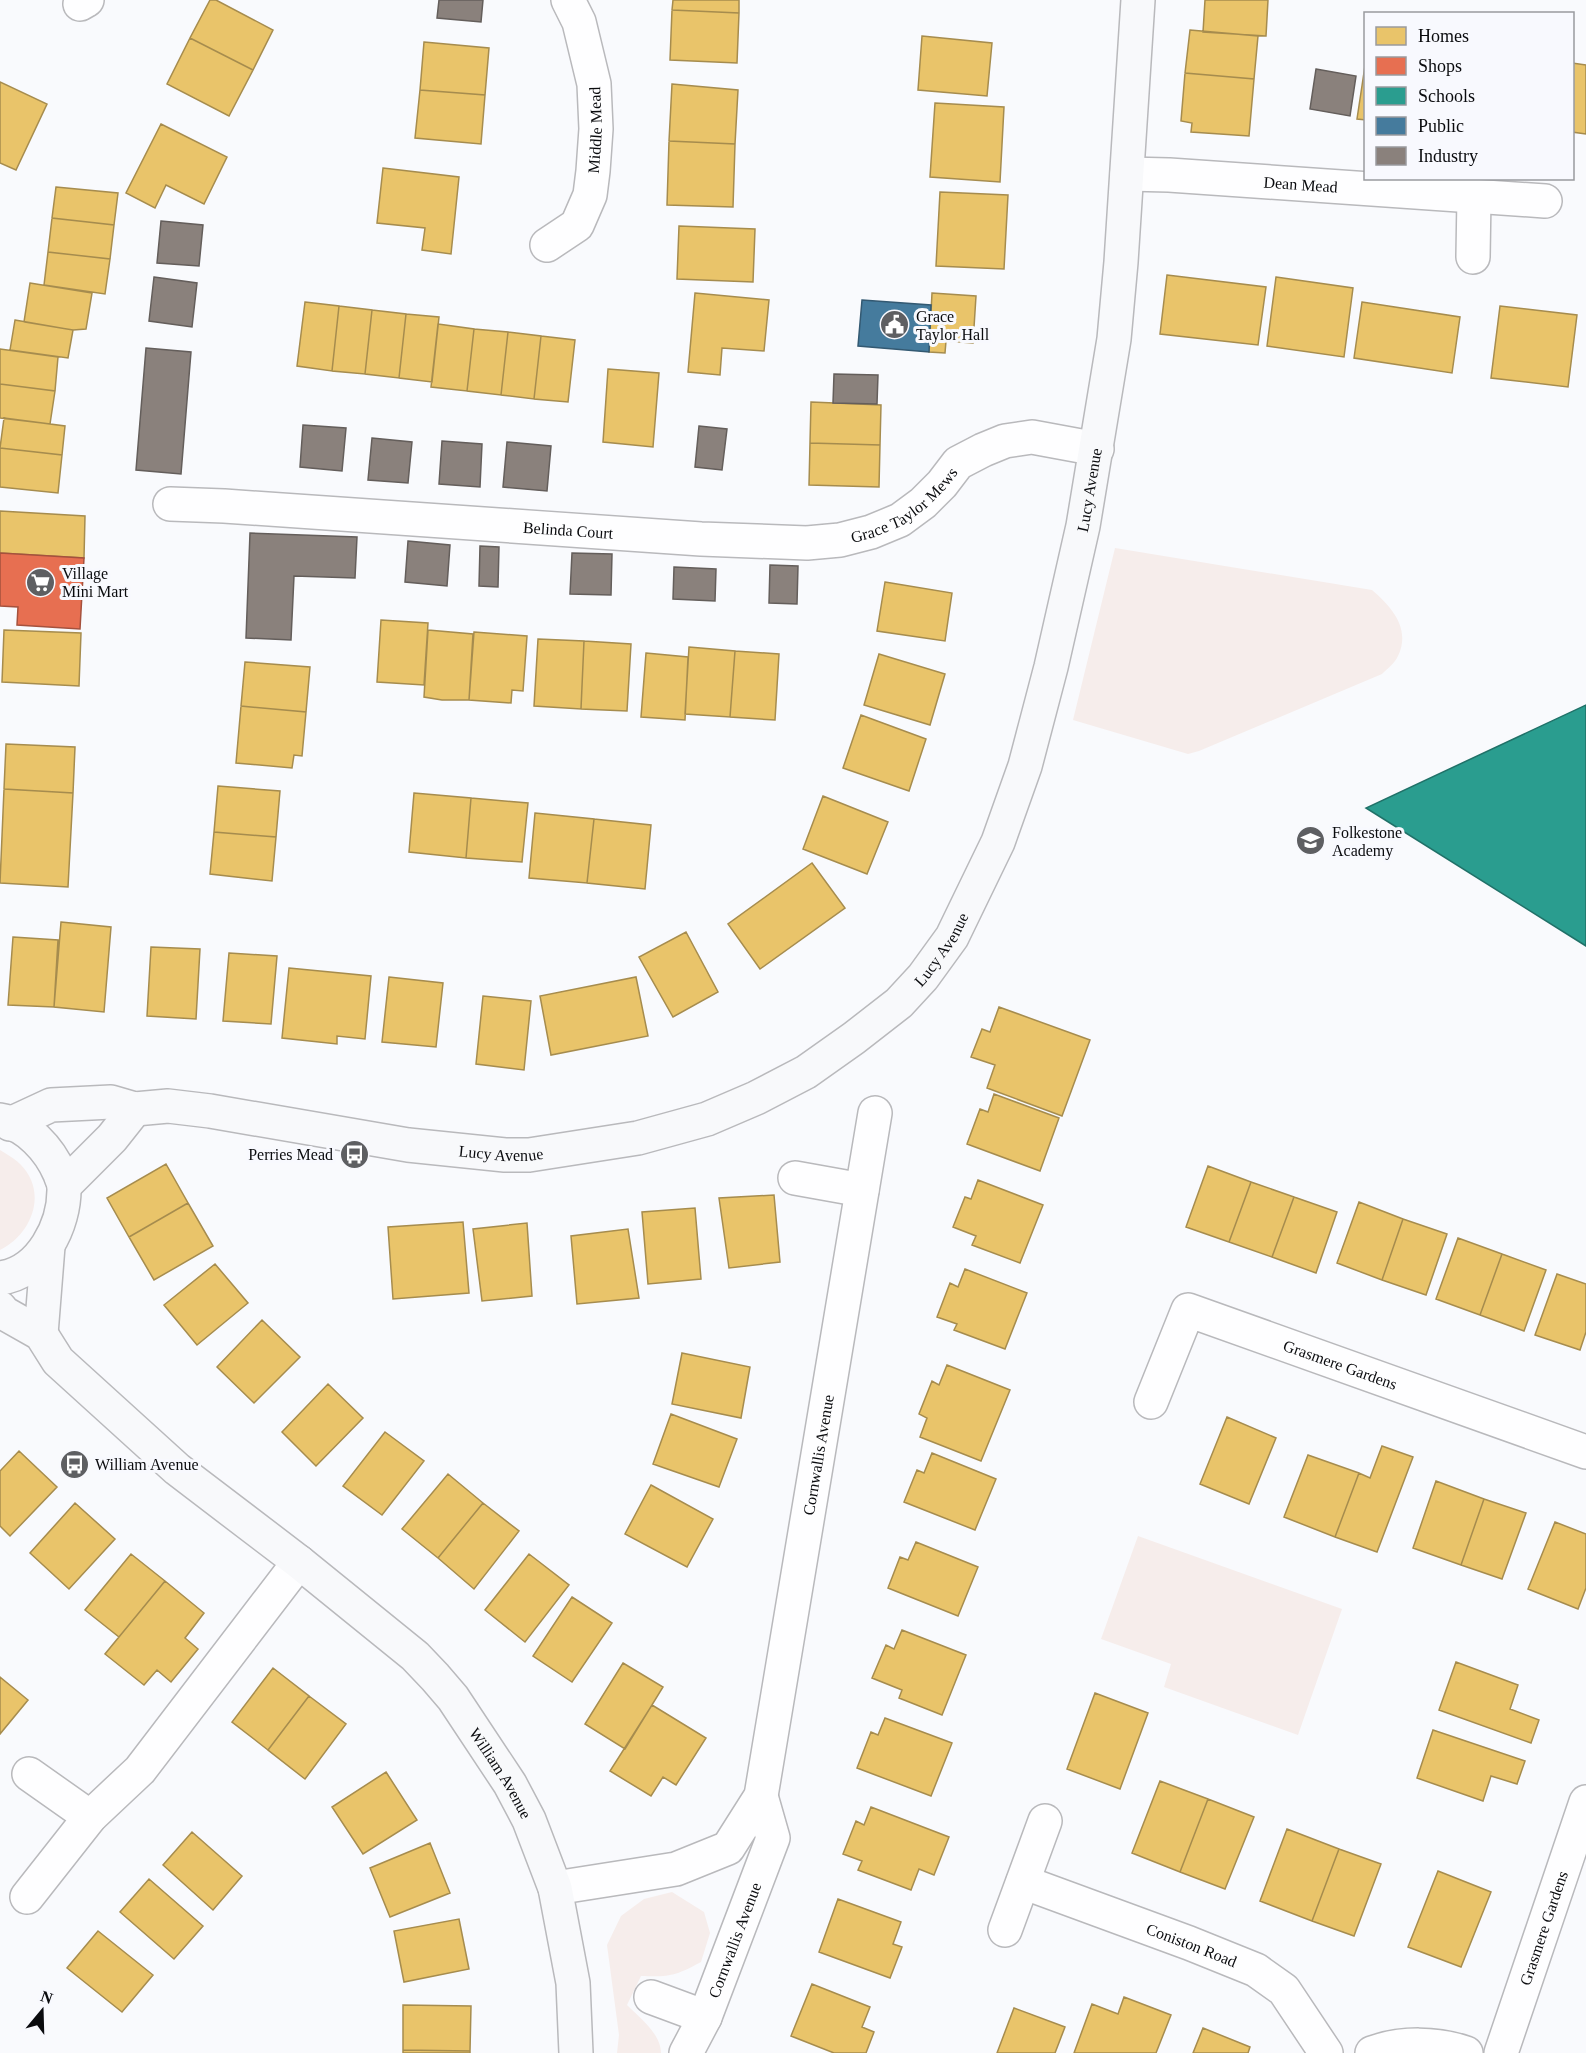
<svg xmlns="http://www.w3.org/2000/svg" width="1586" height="2053" viewBox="0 0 1586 2053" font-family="Georgia,serif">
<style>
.green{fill:#f6edeb}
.homes{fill:#e9c46a;stroke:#a68c4e;stroke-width:1.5}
.shops{fill:#e76f51;stroke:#a5513d;stroke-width:1.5}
.schools{fill:#2a9d8f;stroke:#207168;stroke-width:1.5}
.public{fill:#457b9d;stroke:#335972;stroke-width:1.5}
.industry{fill:#8a817c;stroke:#645e5b;stroke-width:1.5}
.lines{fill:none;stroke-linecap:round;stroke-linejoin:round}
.street-casing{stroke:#b9b9bc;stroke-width:36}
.secondary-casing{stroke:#b9b9bc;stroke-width:36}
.street{stroke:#fefeff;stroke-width:33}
.secondary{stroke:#f8f9fb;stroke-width:33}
.labels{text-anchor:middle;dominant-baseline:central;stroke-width:6;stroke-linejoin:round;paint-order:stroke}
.street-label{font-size:16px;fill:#0a0b0e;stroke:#f8f9fe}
.poi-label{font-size:16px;fill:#0a0b0e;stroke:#f8f9fe;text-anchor:start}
</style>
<rect width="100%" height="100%" fill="#f9fafd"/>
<!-- green -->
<path class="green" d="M1115,548l257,42c20,17 39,39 26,66 -3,7 -11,13 -16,18l-183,77 -11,3 -115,-34z
M0,1150c10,6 19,11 26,21 20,28 3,65 -26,79z
M1138,1536l204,73 -44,126 -134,-48 7,-23 -70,-25z
M672,1892l32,20 6,21 -9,29c-26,14 -31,15 -60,14l-14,29c13,13 34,29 34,48h-44l2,-18 -12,-90 14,-29 23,-17z"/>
<!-- homes -->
<path class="homes" d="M210,0h6l57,30 -20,40 -63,-32z
M673,0h66v13l-67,-3z
M1205,0h63l-2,36 -63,-4z
M672,10l67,3 -2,50 -67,-3z
M1190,30l68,6 -4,43 -69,-6z
M922,36l70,7 -5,53 -69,-6z
M190,38l63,32 -24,46 -62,-32z
M424,42l65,6 -4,47 -65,-5z
M1366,59v61l-9,-1z
M1572,63l14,2v69l-14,-2z
M1185,73l69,6 -5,57 -58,-4 1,-9 -11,-2z
M0,82l47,22 -31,66 -16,-7z
M672,84l66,6 -3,54 -66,-3z
M420,90l65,5 -4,49 -66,-6z
M935,103l69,4 -4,75 -70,-5z
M161,124l66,33 -23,47 -38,-19 -11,23 -29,-15z
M669,141l66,3 -2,63 -66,-2z
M383,168l76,9 -8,77 -29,-4 3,-22 -48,-5z
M56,187l62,6 -4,32 -62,-7z
M940,192l68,3 -4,74 -68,-3z
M52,218l62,7 -4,34 -62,-7z
M679,226l76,3 -2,53 -76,-3z
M48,252l62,7 -5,35 -61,-9z
M1167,275l99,12 -8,58 -98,-11z
M1276,277l77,11 -9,69 -77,-11z
M30,283l62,10 -6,36 -13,1 -49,-8z
M695,293l74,7 -5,51 -42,-3 -2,27 -32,-3z
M932,293l44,3 -3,47 -27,-2 -1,12 -16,-1z
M305,302l34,4 -7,65 -35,-5z
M1362,302l98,15 -8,56 -98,-15z
M339,306l33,4 -7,64 -33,-3z
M1500,306l77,9 -9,72 -77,-9z
M372,310l34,4 -7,64 -34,-4z
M406,314l33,3 -7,65 -33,-4z
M15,320l58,10 -5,28 -58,-8z
M438,324l36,5 -7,62 -36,-4z
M474,329l34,3 -7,63 -34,-4z
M508,332l33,4 -7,63 -33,-4z
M541,336l34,4 -7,62 -34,-3z
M0,349l58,8 -3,34 -55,-7z
M608,369l51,4 -6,74 -50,-5z
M0,384l55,7 -5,33 -50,-6z
M811,402l70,3 -1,40 -70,-2z
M4,418l61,8 -3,29 -62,-7z
M810,443l70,2 -1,42 -70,-2z
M0,448l62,7 -4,38 -58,-6z
M0,511l85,5 -1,42 -84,-5z
M885,582l67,11 -7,48 -68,-10z
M381,620l47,3 -4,62 -47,-3z
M4,630l77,3 -2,53 -77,-4z
M428,630l45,4 -4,66h-27l-18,-3z
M474,632l53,4 -4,55 -11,-1 -1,13 -42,-3z
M538,639l46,2 -3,68 -47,-3z
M584,641l47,3 -4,67 -46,-2z
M689,647l46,4 -5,66 -45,-3z
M735,651l44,3 -4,66 -45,-3z
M646,653l42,4 -3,63 -44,-3z
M879,654l66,20 -15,51 -66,-20z
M245,662l65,5 -4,45 -65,-6z
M241,706l65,6 -4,44 -8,-1 -2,13 -56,-5z
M861,715l65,24 -17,52 -66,-23z
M6,744l69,3 -2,46 -69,-4z
M218,786l62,5 -4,46 -62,-5z
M4,789l69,4 -5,94 -68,-4z
M414,793l57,5 -5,60 -57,-6z
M823,796l65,26 -21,52 -64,-25z
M471,798l57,5 -6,59 -56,-4z
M535,813l59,6 -7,64 -58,-5z
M594,819l57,6 -6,64 -58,-6z
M214,832l62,5 -4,44 -62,-7z
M812,863l33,45 -85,61 -32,-45z
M61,922l50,5 -7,85 -50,-5z
M686,932l32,60 -45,25 -34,-60z
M13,937l45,3 -4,67 -46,-2z
M151,947l49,2 -4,70 -49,-3z
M229,953l48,3 -6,68 -48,-3z
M289,968l82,8 -6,63 -28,-3v8l-55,-6z
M389,977l54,6 -7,64 -54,-5z
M636,977l12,59 -97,19 -11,-59z
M483,996l48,5 -7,69 -48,-6z
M999,1007l91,33 -28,76 -75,-28 8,-23 -24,-8 11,-28 8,3z
M994,1094l65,24 -19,53 -73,-27 13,-35 8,3z
M166,1164l22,39 -59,34 -22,-39z
M1208,1166l43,16 -22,60 -43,-15z
M978,1180l65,25 -23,58 -48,-18 4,-9 -23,-9 12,-30 6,2z
M1251,1182l43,15 -22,60 -43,-15z
M774,1195l6,67 -51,6 -10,-70z
M1294,1197l43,15 -21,61 -44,-16z
M1359,1202l44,17 -21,61 -45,-17z
M188,1203l25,43 -59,34 -25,-43z
M695,1208l6,71 -53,5 -6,-72z
M1403,1219l44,15 -21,61 -44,-15z
M463,1222l6,71 -76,6 -5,-72z
M527,1223l5,73 -50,5 -9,-72z
M628,1229l11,69 -62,6 -6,-68z
M1458,1238l44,16 -22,61 -44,-16z
M1502,1254l44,16 -22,61 -44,-16z
M215,1264l33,39 -51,42 -33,-40z
M965,1269l62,24 -22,56 -51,-19 3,-6 -20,-7 13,-34 8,4z
M1557,1274l29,10v48l-6,18 -45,-15z
M262,1320l38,37 -46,46 -37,-36z
M682,1353l68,14 -9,51 -69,-14z
M947,1365l63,25 -29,71 -61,-24 7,-19 -8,-4 13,-33 7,4z
M328,1384l35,34 -47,48 -34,-34z
M671,1414l66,25 -18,48 -66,-23z
M1227,1417l49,21 -27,66 -49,-20z
M385,1432l39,29 -42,54 -39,-29z
M1382,1446l31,11 -36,95 -42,-15 24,-64 11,5z
M19,1451l38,36 -47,49 -10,-10v-55z
M932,1453l64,26 -21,51 -71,-28 13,-32 7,3z
M1308,1455l51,18 -24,64 -51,-20z
M448,1474l35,29 -45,55 -36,-29z
M1436,1481l48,18 -23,66 -48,-17z
M651,1485l62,34 -26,48 -62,-33z
M1484,1499l42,14 -24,66 -41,-14z
M75,1503l40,36 -46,50 -39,-36z
M483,1503l36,28 -45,58 -36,-31z
M1555,1522l31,12v54l-8,21 -50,-20z
M916,1542l62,25 -20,49 -70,-28 12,-31 8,3z
M131,1554l34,27 -46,56 -34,-27z
M529,1554l40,31 -44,57 -40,-32z
M165,1581l39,32 -19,25 13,11 -27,33 -14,-12 -13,15 -39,-31z
M572,1597l40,26 -40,59 -39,-26z
M902,1630l64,25 -24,60 -43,-17 3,-8 -30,-12 14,-33 8,4z
M1456,1662l62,23 -8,24 29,11 -8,23 -92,-33z
M623,1663l40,24 -38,62 -40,-25z
M273,1668l36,28 -41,54 -36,-28z
M0,1677l28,23 -28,34z
M1095,1693l53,20 -28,76 -53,-20z
M309,1696l37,28 -41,55 -37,-29z
M652,1705l54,33 -30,47 -13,-8 -12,19 -41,-25z
M885,1718l67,25 -21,53 -74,-28 14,-36 7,3z
M1433,1730l92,31 -8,23 -26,-8 -8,25 -66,-23z
M386,1772l31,48 -54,34 -31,-47z
M1160,1781l48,18 -28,73 -48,-19z
M1208,1799l46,18 -29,72 -45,-17z
M871,1807l78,30 -15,38 -15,-6 -8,21 -53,-20 4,-9 -19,-7 13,-33 8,4z
M1287,1829l52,20 -27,72 -52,-20z
M192,1832l50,44 -29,34 -50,-45z
M430,1843l20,50 -60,24 -20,-49z
M1339,1849l42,15 -27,72 -42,-15z
M1438,1871l53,21 -30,75 -53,-20z
M149,1879l54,47 -29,33 -54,-47z
M838,1899l63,23 -8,22 9,3 -12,31 -71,-26z
M459,1919l10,50 -65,13 -10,-51z
M98,1931l55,44 -31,37 -55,-44z
M812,1984l58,23 -8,20 12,5 -8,21h-32l-43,-17z
M1124,1997l47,18 -15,38h-82l18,-49 26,10z
M403,2005l68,1 -1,45 -67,-1z
M1014,2008l51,19 -10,26h-58z
M1203,2028l47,19 -2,6h-55z
M403,2050l67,1v2h-67z"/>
<!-- shops -->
<path class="shops" d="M0,553l84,5 -4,71 -63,-4 1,-18 -18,-1z"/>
<!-- schools -->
<path class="schools" d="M1586,705v241l-220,-138z"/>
<!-- public -->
<path class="public" d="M862,300l69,5 -2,47 -71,-6z"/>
<!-- industry -->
<path class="industry" d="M439,0h44l-2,22 -44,-4z
M1316,69l40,7 -6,40 -40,-7z
M161,221l42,4 -4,41 -42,-3z
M154,277l43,6 -5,44 -43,-6z
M146,348l45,4 -10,122 -45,-4z
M834,374l44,1 -1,29 -44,-1z
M303,425l43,3 -4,43 -42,-4z
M699,426l28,3 -5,41 -27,-3z
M372,438l40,4 -4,41 -40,-3z
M442,441l40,3 -2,43 -41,-3z
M507,442l44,4 -4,45 -44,-4z
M250,533l107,4 -2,41 -61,-2 -3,64 -45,-2z
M408,541l42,4 -3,41 -42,-4z
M480,546l19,1 -1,40 -19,-1z
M572,553l40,1 -1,41 -41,-1z
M770,565l28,1 -1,38 -28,-1z
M674,567l42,2 -1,32 -42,-2z"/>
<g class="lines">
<defs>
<g id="street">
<path d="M80,4l7,-4"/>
<path id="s1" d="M1127,174l42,1 376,26"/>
<path id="s2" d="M547,245l30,-20 13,-30 3,-24 3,-42 -2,-45 -15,-62 -11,-22"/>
<path d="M1473,257l1,-60"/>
<path id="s3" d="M170,504l54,2 477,33 106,4 33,-3 31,-8 29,-12 23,-17 19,-19 16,-21 25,-13 22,-9 27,-4 65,12"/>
<path d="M795,1178l67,12"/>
<path id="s4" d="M1151,1402l37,-92 398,142"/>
<path d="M29,1774l61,43"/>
<path id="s5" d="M1023,1882l166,61 67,27 28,20 42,63"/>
<path id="s6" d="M555,1888l121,-19 52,-21 33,-52 114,-683"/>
<path d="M27,1897l63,-80 50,-47 159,-208"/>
<path d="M1005,1930l40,-109"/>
<path d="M651,1997l54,20"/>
<path id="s7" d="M686,2053l19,-36 68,-179 -12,-42"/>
<path d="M1372,2053c30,-11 65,-10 94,0"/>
<path id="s8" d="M1501,2053l85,-251"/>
</g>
<g id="secondary">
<path d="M0,1120c27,4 50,30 60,54 1,4 4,9 4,13 1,38 -23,86 -64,91"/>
<path id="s9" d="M10,1124l41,-19 60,-3 24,7 33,-3 42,5 198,34 97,10h24l109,-17 69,-19 49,-21 50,-26 48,-34 45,-35 24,-26 29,-40 46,-95 27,-76 26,-99 32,-141 31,-187 7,-77 17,-262"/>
<path d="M64,1186l48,-48 23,-29"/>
<path id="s10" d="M0,1308l4,5 37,21 17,27 119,108 122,93 116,94 20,21 18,21 57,86 19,36 26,68 18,95 3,70"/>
<path d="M41,1334l7,-88"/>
</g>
</defs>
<!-- street casing -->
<use href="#street" class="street-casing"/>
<!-- secondary casing -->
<use href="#secondary" class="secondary-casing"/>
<!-- street -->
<use href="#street" class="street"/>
<!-- secondary -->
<use href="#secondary" class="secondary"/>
</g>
<!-- icons -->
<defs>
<symbol id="civic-disc" viewBox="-11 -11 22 22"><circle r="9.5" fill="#5e5f62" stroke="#f8f9fe"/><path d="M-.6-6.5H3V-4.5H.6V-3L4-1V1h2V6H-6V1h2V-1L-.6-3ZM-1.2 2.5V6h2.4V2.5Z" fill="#fff"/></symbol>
<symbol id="supermarket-disc" viewBox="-11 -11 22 22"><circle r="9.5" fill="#5e5f62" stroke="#f8f9fe"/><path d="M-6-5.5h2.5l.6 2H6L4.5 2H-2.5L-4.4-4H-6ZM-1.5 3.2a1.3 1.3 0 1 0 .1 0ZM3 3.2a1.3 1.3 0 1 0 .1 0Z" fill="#fff"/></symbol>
<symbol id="school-disc" viewBox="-11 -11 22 22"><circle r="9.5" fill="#5e5f62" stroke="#f8f9fe"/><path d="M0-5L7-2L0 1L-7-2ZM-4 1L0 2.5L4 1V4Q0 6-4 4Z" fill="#fff"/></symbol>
<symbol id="bus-disc" viewBox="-11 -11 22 22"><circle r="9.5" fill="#5e5f62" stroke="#f8f9fe"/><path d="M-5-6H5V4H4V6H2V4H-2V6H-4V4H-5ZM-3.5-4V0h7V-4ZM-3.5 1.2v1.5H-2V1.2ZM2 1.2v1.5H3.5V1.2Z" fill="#fff"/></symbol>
</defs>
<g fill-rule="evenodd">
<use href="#civic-disc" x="878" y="308" width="33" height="33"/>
<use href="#supermarket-disc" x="24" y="566" width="33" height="33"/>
<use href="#school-disc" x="1294" y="824" width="33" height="33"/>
<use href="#bus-disc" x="338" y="1138" width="33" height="33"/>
<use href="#bus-disc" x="58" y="1448" width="33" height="33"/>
</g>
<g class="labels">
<!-- street labels -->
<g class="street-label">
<text stroke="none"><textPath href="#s2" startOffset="134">Middle Mead</textPath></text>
<text stroke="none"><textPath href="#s1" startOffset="174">Dean Mead</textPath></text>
<text stroke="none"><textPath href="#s9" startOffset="1490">Lucy Avenue</textPath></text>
<text stroke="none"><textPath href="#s3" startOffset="746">Grace Taylor Mews</textPath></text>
<text stroke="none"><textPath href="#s3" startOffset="399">Belinda Court</textPath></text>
<text stroke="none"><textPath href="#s9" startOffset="1004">Lucy Avenue</textPath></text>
<text stroke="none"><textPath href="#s9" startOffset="500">Lucy Avenue</textPath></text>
<text stroke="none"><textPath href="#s4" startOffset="261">Grasmere Gardens</textPath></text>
<text stroke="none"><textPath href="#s6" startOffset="586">Cornwallis Avenue</textPath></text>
<text stroke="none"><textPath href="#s10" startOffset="690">William Avenue</textPath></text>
<text stroke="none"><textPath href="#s8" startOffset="132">Grasmere Gardens</textPath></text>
<text stroke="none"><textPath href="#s7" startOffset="123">Cornwallis Avenue</textPath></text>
<text stroke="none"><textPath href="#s5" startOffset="180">Coniston Road</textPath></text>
</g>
<!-- poi labels -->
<g class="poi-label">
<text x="916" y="316">Grace<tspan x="916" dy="18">Taylor Hall</tspan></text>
<text x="62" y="573">Village<tspan x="62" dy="18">Mini Mart</tspan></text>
<text x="1332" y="832">Folkestone<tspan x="1332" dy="18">Academy</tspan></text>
<text x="333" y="1154" text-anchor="end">Perries Mead</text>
<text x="95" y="1464">William Avenue</text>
</g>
</g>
<!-- legend -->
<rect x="1364" y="12" width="210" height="168" fill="#f8f9fe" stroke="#999a9e" stroke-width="1.5"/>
<rect x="1376" y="27" width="30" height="18" fill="#e9c46a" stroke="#999a9e" stroke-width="1.5"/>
<text x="1418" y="42" font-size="18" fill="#0a0b0e">Homes</text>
<rect x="1376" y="57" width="30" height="18" fill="#e76f51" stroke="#999a9e" stroke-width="1.5"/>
<text x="1418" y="72" font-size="18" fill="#0a0b0e">Shops</text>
<rect x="1376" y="87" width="30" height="18" fill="#2a9d8f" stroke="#999a9e" stroke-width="1.5"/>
<text x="1418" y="102" font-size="18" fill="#0a0b0e">Schools</text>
<rect x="1376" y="117" width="30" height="18" fill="#457b9d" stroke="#999a9e" stroke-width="1.5"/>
<text x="1418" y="132" font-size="18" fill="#0a0b0e">Public</text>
<rect x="1376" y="147" width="30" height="18" fill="#8a817c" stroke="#999a9e" stroke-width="1.5"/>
<text x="1418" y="162" font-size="18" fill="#0a0b0e">Industry</text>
<!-- north arrow -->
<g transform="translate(42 2011) rotate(19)" stroke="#f8f9fe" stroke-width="4.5" paint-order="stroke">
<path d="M0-4.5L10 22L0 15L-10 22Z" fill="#0a0b0e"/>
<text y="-9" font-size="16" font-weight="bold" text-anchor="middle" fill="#0a0b0e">N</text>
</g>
</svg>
